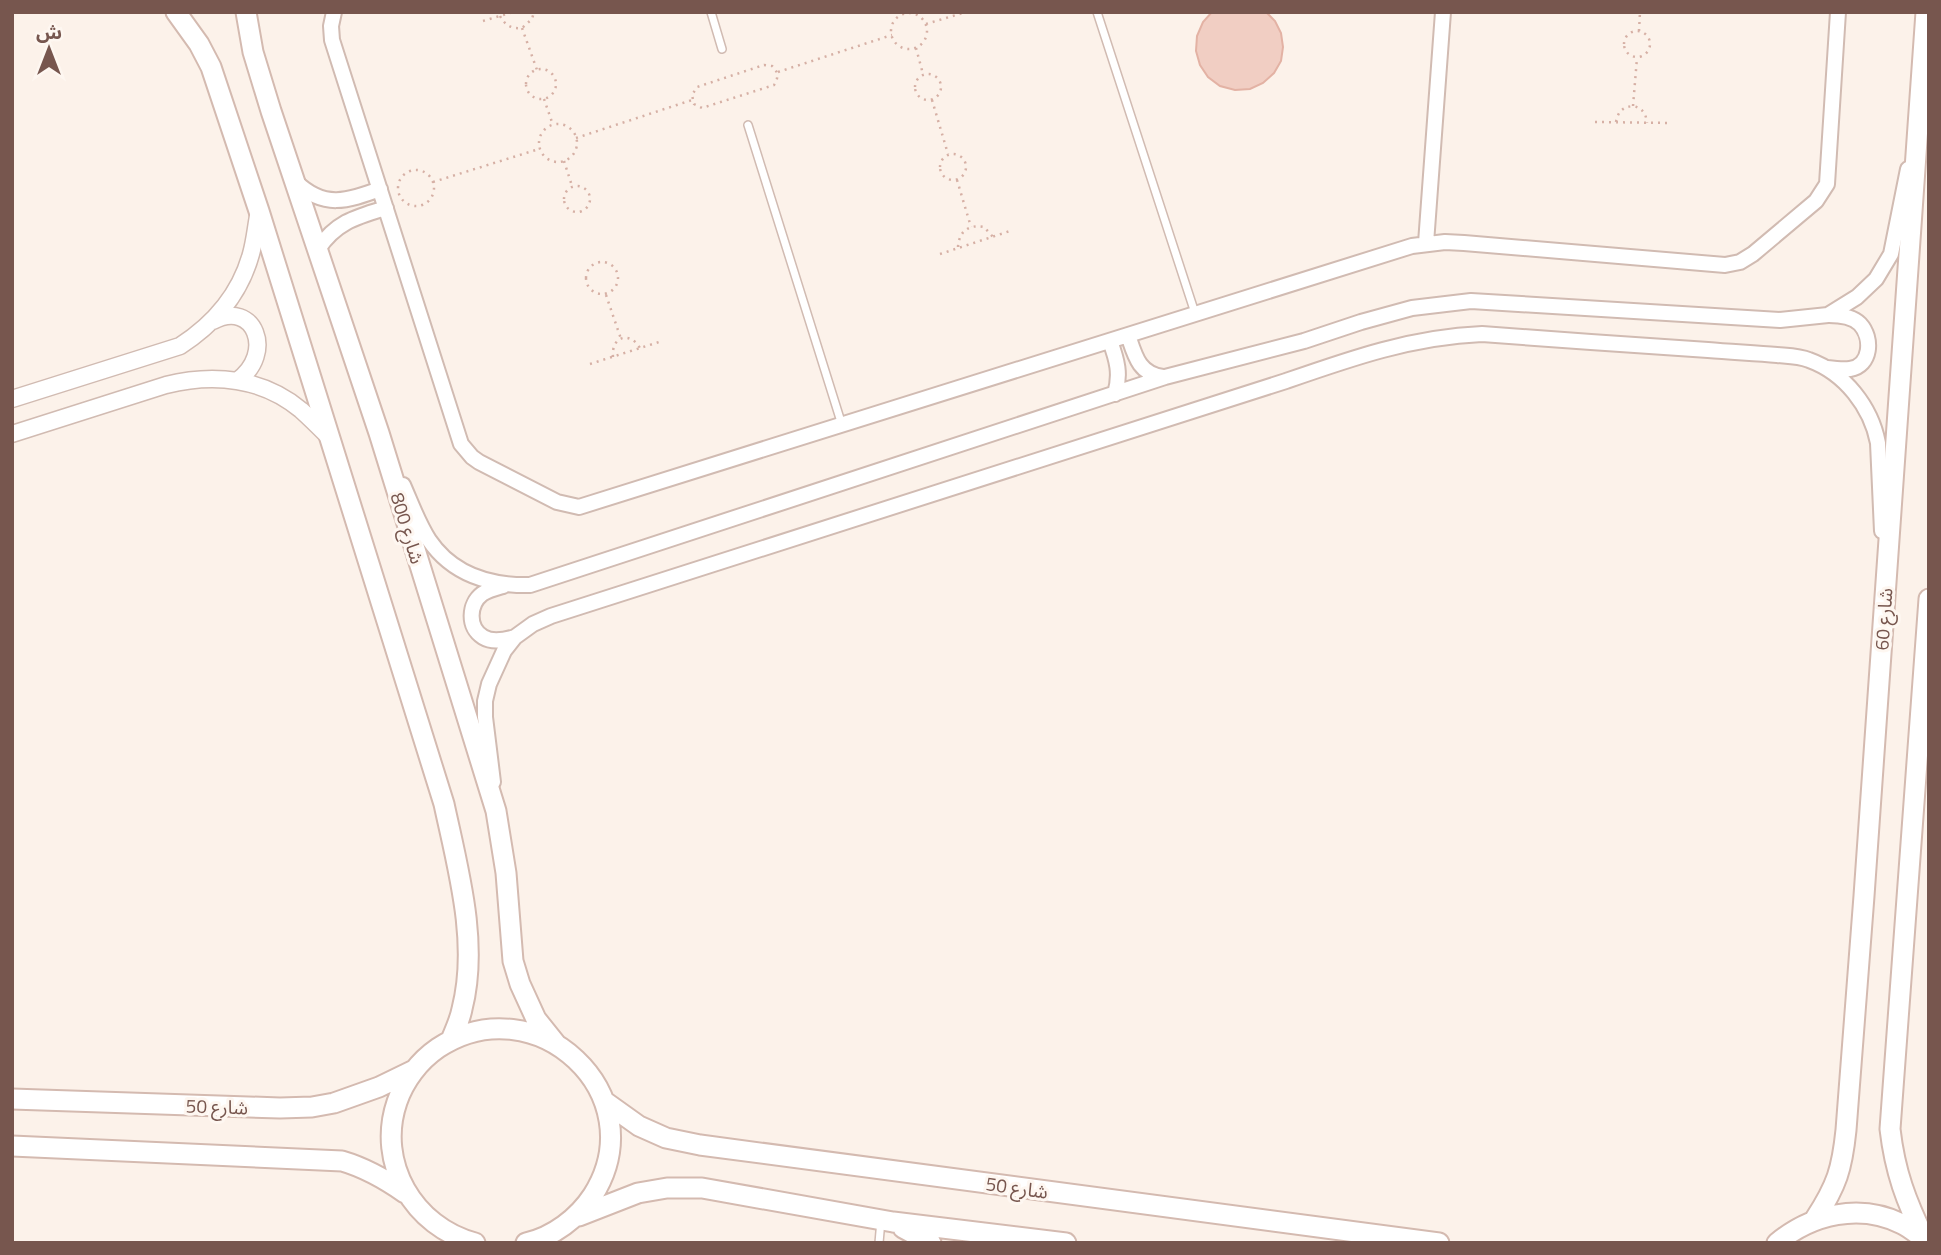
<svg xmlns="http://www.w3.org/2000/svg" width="1941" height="1255" viewBox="0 0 1941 1255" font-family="'Titillium Web','Noto Sans Arabic',sans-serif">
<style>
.building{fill:#f1cec3;stroke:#e3b2a4;stroke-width:2}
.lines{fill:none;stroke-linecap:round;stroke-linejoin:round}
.service-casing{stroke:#d1bbb2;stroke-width:10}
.minor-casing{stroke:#d1bbb2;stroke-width:18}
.tertiary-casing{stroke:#d1bbb2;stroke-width:19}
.secondary-casing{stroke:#d4bab0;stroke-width:23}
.path{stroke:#d6b0a5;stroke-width:2.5;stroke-dasharray:2 5;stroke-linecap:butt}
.service{stroke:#fff;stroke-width:7}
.minor{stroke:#fff;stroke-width:14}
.tertiary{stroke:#fff;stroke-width:16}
.secondary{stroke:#fff;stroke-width:19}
.labels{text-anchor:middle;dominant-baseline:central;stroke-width:6;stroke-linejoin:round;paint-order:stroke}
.street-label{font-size:19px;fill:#77564e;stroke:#fef7f1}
</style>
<rect width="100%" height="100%" fill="#fcf2ea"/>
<!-- building -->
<path class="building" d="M1212,12h54l9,9 6,12 2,14 -2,14 -7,12 -11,10 -13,6 -15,1 -15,-4 -12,-9 -8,-12 -4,-14 1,-15 6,-14z"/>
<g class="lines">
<defs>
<path id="service" d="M711,12l11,37
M1097,12l98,301
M748,125l94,300
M879,1243l2,-23"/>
<path id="minor" d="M334,12l-3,14 1,14 129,404 11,13 7,5 78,40 22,5 833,-261 33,-4 19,1 261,22 15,-3 13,-8 63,-53 11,-17 11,-172
M296,182c28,27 51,19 84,7
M1426,243l17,-231
M318,249c18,-27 38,-32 68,-41
M1128,335c7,21 11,39 35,42
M1110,341c7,19 11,33 5,53
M1827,368c8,1 16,2 23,1 21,-3 23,-31 10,-45 -8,-8 -20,-9 -31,-9
M403,485c8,18 15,38 26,55 23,34 61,46 101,45l635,-208 139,-36 57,-19 51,-14 59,-7 309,19 48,-5 29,-18 19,-18 15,-25 17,-85
M503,586c-7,2 -15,4 -21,8 -13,10 -15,33 1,43 10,6 22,3 32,0
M493,782l-8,-65v-16l4,-17 15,-33 11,-14 18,-13 18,-8 735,-235c66,-23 126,-44 196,-47 75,6 151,11 226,16 23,2 46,3 69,5 11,1 22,1 32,5 36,13 62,47 69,83l4,88"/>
<path id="tertiary" d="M213,321c41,-22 63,32 24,60
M12,399l168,-53c34,-22 60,-52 71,-92 4,-14 5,-29 8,-43
M12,434l154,-49c48,-12 97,-7 135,25 10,9 19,18 28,27"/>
<path id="secondary" d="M176,12l23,32 12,23 48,144 185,593c14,65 35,139 18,205 -2,11 -7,21 -11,31
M246,12l7,40 18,59 108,322 117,378 10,62 7,88 7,23 16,35 20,25
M12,1099l268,9 32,-1 22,-4 45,-16 35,-17
M604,1101l35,25 27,12 34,7 739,98
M12,1146l330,15c24,7 43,18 63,32
M579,1216l59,-23 29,-5h35l191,34 173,21
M1815,1219c22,-34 27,-50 31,-89l18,-234 62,-884
M903,1228l28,15
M1925,1240c-19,-39 -30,-68 -35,-111l39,-530
M475,1243c-61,-16 -99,-80 -78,-141 7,-21 22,-41 41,-54 98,-65 218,47 155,147 -15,23 -40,42 -67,48
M1777,1243c35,-29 83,-40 125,-19 8,4 15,10 23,15"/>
</defs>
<!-- service casing -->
<use href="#service" class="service-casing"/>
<!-- minor casing -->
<use href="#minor" class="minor-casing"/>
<!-- tertiary casing -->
<use href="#tertiary" class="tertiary-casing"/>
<!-- secondary casing -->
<use href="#secondary" class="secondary-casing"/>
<!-- path -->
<path class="path" d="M891 31a18 18 0 1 1 36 0a18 18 0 1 1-36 0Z
M500,16c5,9 11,13 22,12l10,-9 2,-7
M483,21l30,-9
M926,24l40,-12
M522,28l15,42
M1624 44a13 13 0 1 1 26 0a13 13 0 1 1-26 0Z
M1639,31l1,-19
M916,48l7,26
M764,65l8,1c6,5 7,12 2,19l-72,23 -8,-4 -2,-9 5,-8z
M526 84a15 15 0 1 1 30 0a15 15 0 1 1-30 0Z
M778,72l114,-37
M915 87a13 13 0 1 1 26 0a13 13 0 1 1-26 0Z
M544,99l9,26
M932,100l16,54
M1633,106l4,-48
M1595,122l75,1
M1616,122c2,-11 7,-15 17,-16 9,2 13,7 14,17
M539 143a19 19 0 1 1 38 0a19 19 0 1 1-38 0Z
M576,138l116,-38
M940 167a13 13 0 1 1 26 0a13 13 0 1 1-26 0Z
M564,161l8,25
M398 188a18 18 0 1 1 36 0a18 18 0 1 1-36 0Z
M957,180l14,47
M433,182l106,-33
M564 199a13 13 0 1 1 26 0a13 13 0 1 1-26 0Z
M958,247c1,-16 11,-23 26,-20l9,10
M940,254l73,-24
M586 278a16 16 0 1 1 32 0a16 16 0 1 1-32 0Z
M606,295l15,44
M613,357c-2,-21 17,-26 27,-9
M590,364l72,-23"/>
<!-- service -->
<use href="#service" class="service"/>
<!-- minor -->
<use href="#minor" class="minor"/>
<!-- tertiary -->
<use href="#tertiary" class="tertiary"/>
<!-- secondary -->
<use href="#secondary" class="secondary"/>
</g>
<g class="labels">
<!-- street labels -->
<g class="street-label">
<text transform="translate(408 528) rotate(73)">شارع 800</text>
<text transform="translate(1883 619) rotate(-86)">شارع 60</text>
<text transform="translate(217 1106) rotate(2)">شارع 50</text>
<text transform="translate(1017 1187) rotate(8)">شارع 50</text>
</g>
</g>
<!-- border -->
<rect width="1941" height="1255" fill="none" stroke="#77564e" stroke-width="28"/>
<!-- north arrow -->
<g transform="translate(49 49)" stroke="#fef7f1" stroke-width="5" paint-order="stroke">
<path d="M0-5L12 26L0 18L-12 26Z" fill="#77564e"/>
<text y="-10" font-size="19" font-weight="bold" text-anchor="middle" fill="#77564e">ش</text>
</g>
</svg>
